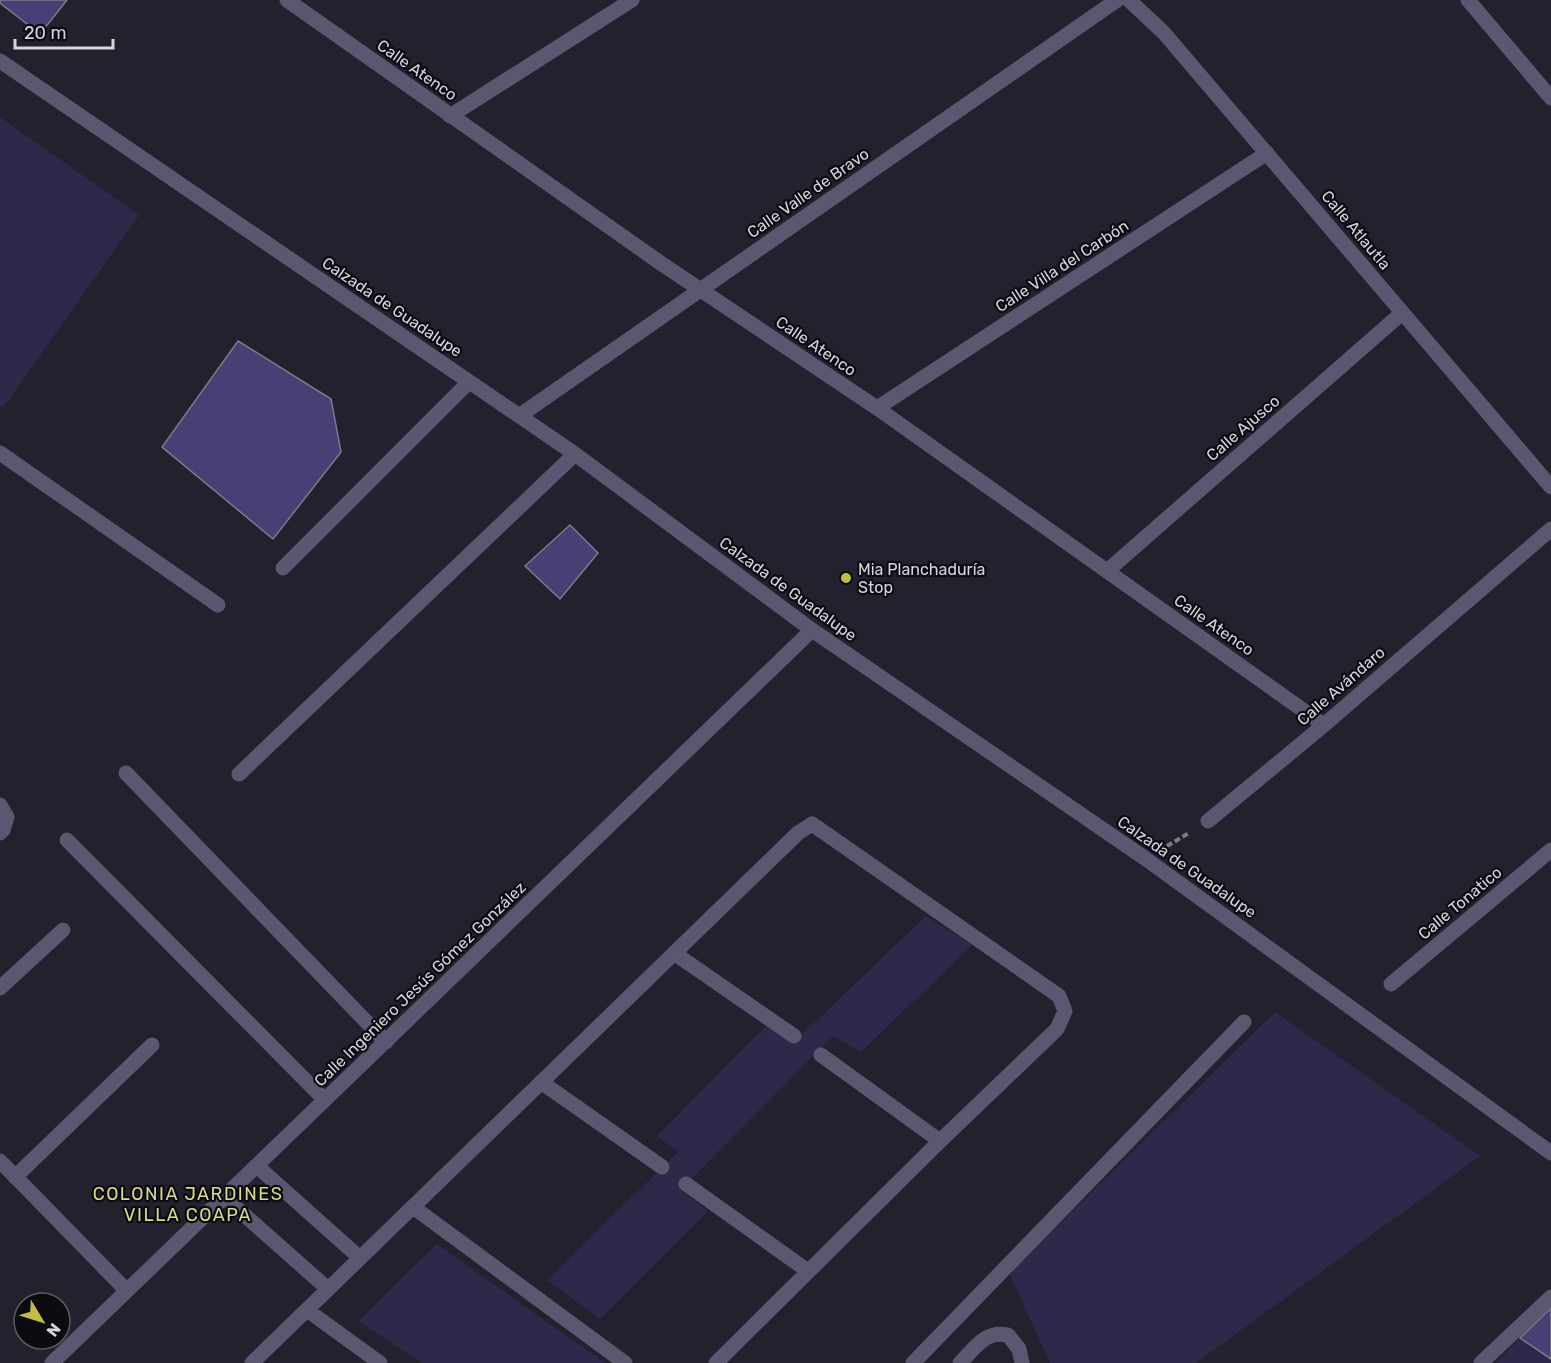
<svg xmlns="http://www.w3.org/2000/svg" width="1551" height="1363" viewBox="0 0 1551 1363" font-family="Rubik,sans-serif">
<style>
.green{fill:#2e284b}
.building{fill:#483f75;stroke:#7c7b89;stroke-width:1.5}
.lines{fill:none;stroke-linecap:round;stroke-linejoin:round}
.path{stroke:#7e7d87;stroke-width:4;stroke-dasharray:6 3;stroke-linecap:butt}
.lane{stroke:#5a5770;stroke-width:15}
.street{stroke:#5a5770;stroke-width:15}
.poi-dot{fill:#bebf42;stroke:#0c0b11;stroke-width:2}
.labels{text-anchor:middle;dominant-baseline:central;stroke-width:4.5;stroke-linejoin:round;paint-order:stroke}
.street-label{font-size:16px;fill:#d6d5dd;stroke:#0c0b11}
.poi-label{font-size:16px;fill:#d6d5dd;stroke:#0c0b11;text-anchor:start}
.neighbourhood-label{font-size:18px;letter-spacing:1.5px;fill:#d8db8c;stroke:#0c0b11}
</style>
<rect width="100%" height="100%" fill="#22212d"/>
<!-- green -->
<path class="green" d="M0,117l139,98 -136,193 -3,-2z
M926,916l46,29 -111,107 -28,-16 -153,154 28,21 -108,108 -53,-39 131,-128 -21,-16 109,-110 26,18z
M1275,1012l205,144 -284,207h-146l-41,-90z
M437,1244l168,119h-183l-64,-42z
M1520,1338l31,21v4h-55z"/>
<!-- building -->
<path class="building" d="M0,0h67l-27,34 -40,-31z
M238,341l93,58 10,53 -68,87 -111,-92z
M570,525l28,28 -38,46 -35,-33z
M1551,1308v51l-31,-21z"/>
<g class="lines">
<!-- path -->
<path class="path" d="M1167,846l22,-13"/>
<!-- lane -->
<path class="lane" d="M913,1363l331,-341"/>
<!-- street -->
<path class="street" d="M287,0l375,264 215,144 447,317
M1129,0l35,33 387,454
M1468,0l83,98
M0,61l575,393 237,176 334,229 405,294
M450,116l182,-116
M877,408l390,-255
M519,416l598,-416
M0,453l218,152
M283,568l186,-186
M1107,571l295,-258
M126,773l260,269
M239,774l336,-320
M0,805l7,12 -4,13 -3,3
M1208,821l116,-96 227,-196
M67,840l258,260
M674,953l120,83
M1391,984l160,-134
M0,988l63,-58
M821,1055l119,86
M541,1082l121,85
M0,1161l127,130
M257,1166l103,92
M15,1177l137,-132
M686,1184l122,87
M224,1197l104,92
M413,1207l212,156
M307,1310l73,53
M52,1363l760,-733
M252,1363l546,-530 14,-9 247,172 6,15 -8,18 -117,112 -224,222
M960,1363c15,-15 25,-33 48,-28l11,14 3,14
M1481,1363l70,-66"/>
</g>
<!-- markers -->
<circle class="poi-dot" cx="846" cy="578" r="6"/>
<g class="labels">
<!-- street labels -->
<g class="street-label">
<text transform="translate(417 70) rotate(35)">Calle Atenco</text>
<text transform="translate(808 193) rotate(-35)">Calle Valle de Bravo</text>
<text transform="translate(1356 230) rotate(50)">Calle Atlautla</text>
<text transform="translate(1062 266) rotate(-33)">Calle Villa del Carbón</text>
<text transform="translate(392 307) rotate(34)">Calzada de Guadalupe</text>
<text transform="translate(816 346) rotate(34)">Calle Atenco</text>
<text transform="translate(1243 428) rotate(-41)">Calle Ajusco</text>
<text transform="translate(788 589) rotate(36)">Calzada de Guadalupe</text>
<text transform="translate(1214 625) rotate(35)">Calle Atenco</text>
<text transform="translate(1341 686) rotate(-41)">Calle Avándaro</text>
<text transform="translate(1187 867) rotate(35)">Calzada de Guadalupe</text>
<text transform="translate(1460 903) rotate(-40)">Calle Tonatico</text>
<text transform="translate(420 984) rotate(-44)">Calle Ingeniero Jesús Gómez González</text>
</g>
<!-- poi labels -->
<g class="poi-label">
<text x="858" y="569">Mia Planchaduría<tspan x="858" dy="18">Stop</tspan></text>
</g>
<!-- neighbourhood labels -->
<g class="neighbourhood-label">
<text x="188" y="1194">COLONIA JARDINES<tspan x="188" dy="21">VILLA COAPA</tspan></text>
</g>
</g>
<!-- north arrow -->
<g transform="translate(42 1321) rotate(128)"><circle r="28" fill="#0c0b11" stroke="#5d5c63" stroke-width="1.5"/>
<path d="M0-4.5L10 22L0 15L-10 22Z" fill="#bebf42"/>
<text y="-9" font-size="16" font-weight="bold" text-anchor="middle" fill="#d6d5dd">N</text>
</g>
<!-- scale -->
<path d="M15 39v9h98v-9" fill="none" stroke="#d6d5dd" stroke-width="3"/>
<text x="24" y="39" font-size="18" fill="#d6d5dd" stroke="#0c0b11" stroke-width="4.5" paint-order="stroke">20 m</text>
</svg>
